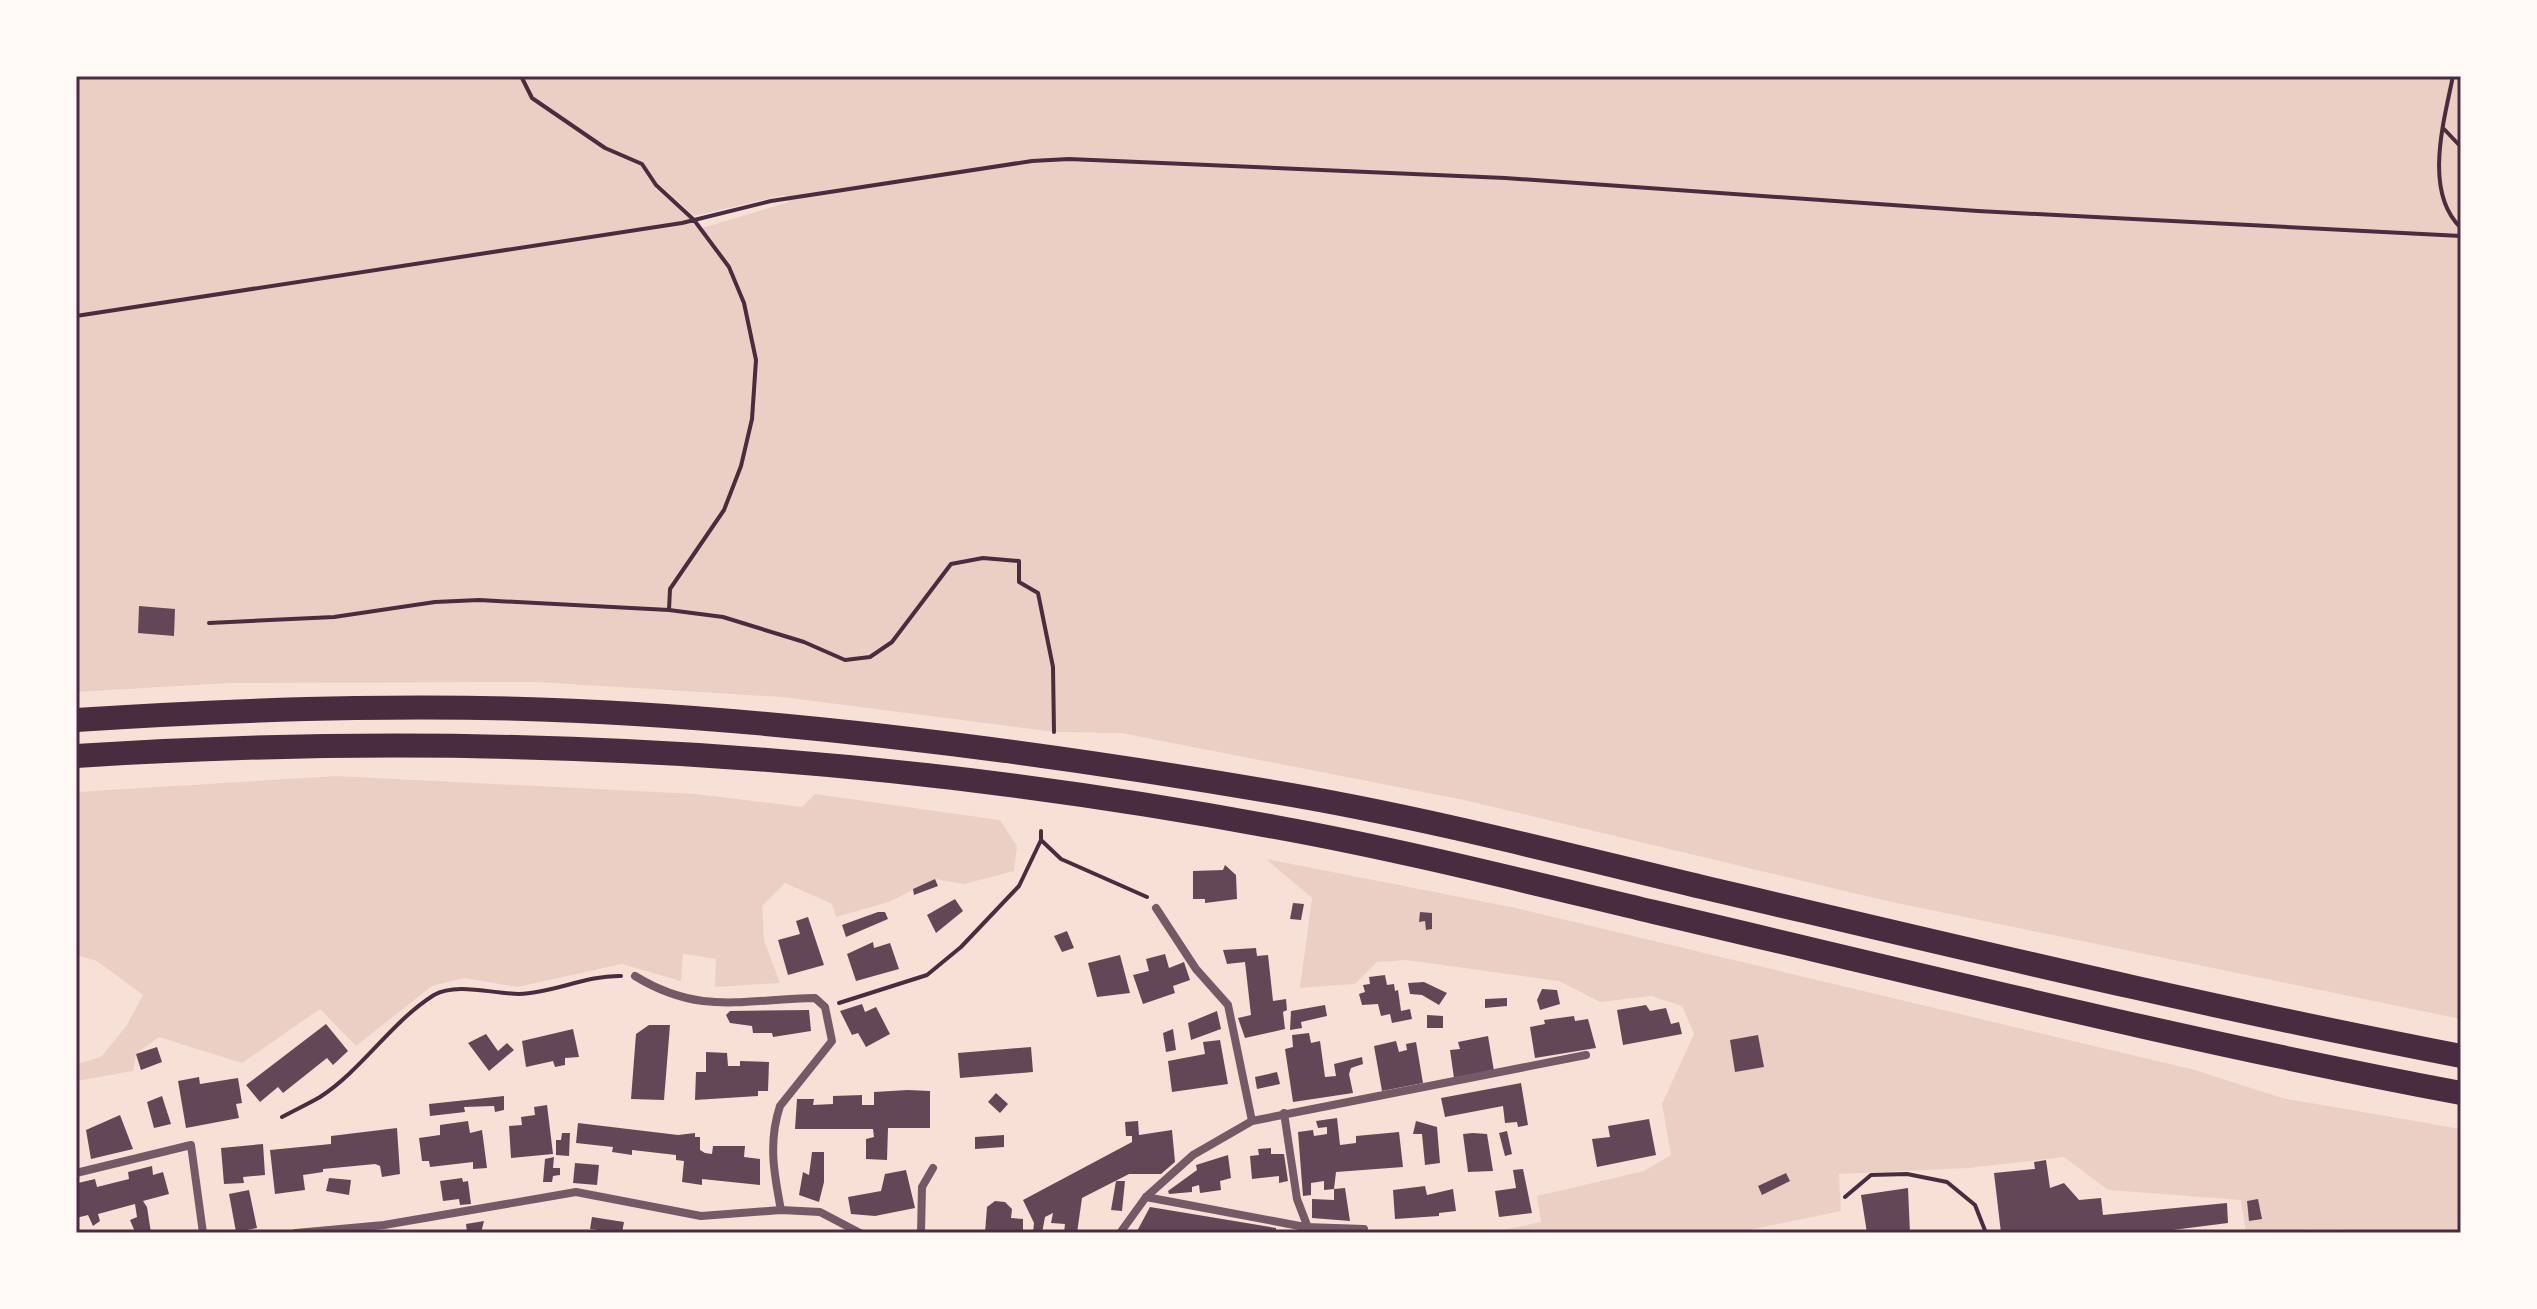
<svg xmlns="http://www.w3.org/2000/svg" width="2537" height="1309" viewBox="0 0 2537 1309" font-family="Signika,sans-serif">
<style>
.green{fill:#ebcfc5;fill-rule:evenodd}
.building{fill:#644757}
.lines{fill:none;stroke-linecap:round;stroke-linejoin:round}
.path{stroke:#4a2c40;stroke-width:4}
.minor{stroke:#755966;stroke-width:8}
.motorway{stroke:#4a2c40;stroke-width:24}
.neatline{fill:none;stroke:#4a2c40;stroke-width:3}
</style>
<rect width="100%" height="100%" fill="#f7e1d7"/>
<!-- green -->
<path class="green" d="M76,76h2385v943l-574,-118 -423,-101 -343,-67 -67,-1 -272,-35 -246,-15 -305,1 -155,9zM659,184l35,32 90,-21 5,7 -87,26 -47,-40z
M336,776l360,18 106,13 13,-13 185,26 17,26 -3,25 -50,13 -29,-5 -46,23 -53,15 -4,-13 -47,-21 -23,23 2,34 16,43 -65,4 1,-28 -33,-5 -2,27 -59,-17 -105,23 -53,-9 -32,8 -76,60 -36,-37 -78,54 -83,-26 -23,17 -3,17 -57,10v-17l25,-7 26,-32 16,-30 -46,-34 -21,-6v-163z
M1266,859l245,48 684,163 87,28 179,31v104l-141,-4 -74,4 -5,-33 -133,-10 -44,-33 -95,11 -130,6 2,37 -107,22h-245l52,-11 -4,-26 107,-25 27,-16 -9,-51 32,-70 -12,-28 -31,-10 -51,6 -41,-21 -153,-21 -29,2 -22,22 -55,4 12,-90z"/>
<!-- building -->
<path class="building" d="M139,606l36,3 -1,27 -36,-3z
M1225,865l11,10 1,24 -32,4v-4h-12v-28l30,-1z
M935,879l3,7 -24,9 -1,-6z
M955,899l8,12 -27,22 -9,-18z
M1293,903l11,1 -3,16 -11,-1z
M878,912h7l3,7 -42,18 -4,-12z
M1420,912l12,1v16l-6,1 -1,-9 -6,1z
M808,917l16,48 -36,10 -10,-35 22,-6 -4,-13z
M1067,931l7,17 -12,4 -8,-16z
M873,942l1,6 16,-5 9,26 -43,12 -9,-27z
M1256,948l1,8 11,-1 5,46 13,-2 1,11 -4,2 2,17 -40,9 -7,-20 13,-3 -6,-53 -18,2 -4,-14z
M1165,954l4,14 15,-6 6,18 -17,6 2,7 -32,11 -10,-29 16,-4 -3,-12z
M1120,955l10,38 -33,4 -9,-34z
M1385,975l2,10 7,-1 1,7 3,-1 3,21 9,-2 2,10 -20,4 -2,-9 -9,2 -3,-12 -16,1 -3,-11 6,-2 -2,-7 7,-1 -1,-7z
M1424,982l23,11 -8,12 -17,-10 -12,-1 -2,-11z
M1542,989l15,1 3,14 -20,6 -3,-10z
M1507,998v8l-22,2v-9z
M862,1004l3,8 11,-5 14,27 -24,13 -8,-14 -6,2 -12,-24z
M1325,1005l2,11 -26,6 1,6 -12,2 1,-19z
M1646,1005l4,6 16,-3 5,16 8,-2 3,12 -59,11 -6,-35z
M809,1010l2,21 -38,6 -1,-4h-19l-1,-7 -22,-3 -4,-8 4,-4z
M1217,1011l4,18 -30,11 -3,-17z
M1427,1015l16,1v12h-16z
M1574,1016l1,5 13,-2 8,29 -61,10 -5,-31 15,-3 -1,-4z
M326,1024l22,27 -15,14 -6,-7 -44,35 -5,-6 -18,15 -14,-17z
M649,1025h21l-6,75 -33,-1 5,-65z
M573,1029l6,28 -14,1v7l-10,2 -2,-6 -27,6 -4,-26z
M1173,1029l3,21 -10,2 -3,-19z
M1309,1033l2,10 9,-2 5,36 11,-1 -2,-12 28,-7 1,7 -12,4 -2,6 4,19 -60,9 -8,-53 8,-2 -1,-12z
M486,1034l12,17 9,-8 7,7 -25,21 -21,-28z
M1758,1035l6,32 -29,5 -5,-32z
M1488,1036l6,35 -40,7 -4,-28 10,-1 -2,-7z
M1220,1040l8,44 -56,8 -4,-31 37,-7 -2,-12z
M1396,1041l3,11 8,-2 -1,-6 10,-2 7,41 -41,8 -8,-45z
M157,1047l5,15 -21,8 -5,-16z
M1031,1047l2,25 -73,6 -2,-25z
M706,1052l21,1 1,13h12v-5l29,1 -1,29h-10v5l-63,4 1,-28h10z
M1277,1072l3,12 -23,5 -2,-12z
M199,1077l1,7 38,-6 4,25 -6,1 3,14 -53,10 -8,-47z
M1521,1083l7,42 -10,2 -1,-5 -12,1 -2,-17 -58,11 -4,-19z
M908,1090l22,1v37h-42l-1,32 -21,-1v-20l8,-2 -1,-8h-78l2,-30h17l-1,6 20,-1v-8l29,-1v10h12v-13z
M996,1093l12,11 -8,9 -12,-11z
M162,1096l9,28 -17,4 -7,-26z
M504,1096v14l-9,2 -1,-6 -30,1 1,5 -35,4 -1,-12z
M547,1105l6,49 -42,4 -2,-32 13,-1 -1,-8 14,-2 -1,-8z
M120,1115l13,34 -42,10 -5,-29z
M1337,1118l3,27 16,-2v-7l43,-4 4,35 -67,5 -2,17 -10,1v-9l-13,2v12l-8,1 -5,-64 15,-2 1,6 13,-2v-7l-9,1 -2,-7z
M1649,1119l7,36 -59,12 -5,-28 18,-2 -2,-11z
M468,1121l2,12 12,-3 5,38 -14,1v-7l-43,5 -1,-6h-7l-3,-23 21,-3v-10z
M1138,1121l1,14 33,-5 3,32 -14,12h-32l-47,24 -5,35h-13l1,-9 -14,-1 2,-10 -8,4 -3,16h-9l1,-10 -11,-23 109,-58v-6h-6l-1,-14z
M1416,1121l21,6 3,36 -15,2 -3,-31h-9z
M578,1123l100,12 17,-2v4h5v13l5,3 7,1 1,-8h32l-1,11 16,2v26l-58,-6v6l-20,-3 2,-21 -8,-1v-5l-44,-5v5l-20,-3 1,-5 -37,-4z
M397,1128l3,46 -18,3 -2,-11 -5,-2 -52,5v3l-20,3 2,15 -30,4 -5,-44 61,-6v-8z
M1507,1131l5,23 -7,2 -6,-23z
M562,1133h8l-1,23 -13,-1v-15h5z
M1473,1133l14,1 6,37 -25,1 -5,-38z
M1004,1135v12l-29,2v-12z
M263,1144l2,31 -22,2 1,6 -20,1 -3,-36z
M1271,1148v6h13l4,27 -9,2v-7l-27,3 -2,-23 9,-1 -1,-6z
M812,1152h12v30l-5,20 -20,-7 4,-23 6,3z
M1228,1155l3,23 -11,3 1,9 -21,3 -1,-8 -7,2v5l-23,2 -1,-3 29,-21 -1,-5z
M554,1157l-1,11h7v7l-7,1 -1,6h-9l2,-23z
M2046,1160l4,28 14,-5 15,17 22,-2 2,17 124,-12 1,20 -79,10h-148l-7,-60 41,-4 -1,-7z
M575,1163l24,2 -2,20 -24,-2z
M152,1166l1,9 10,-3 6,22 -26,7 4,6 4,26 -16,-1 -5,-12 7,-3 -2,-13 -37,10 2,7 -7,5 -5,-11 -12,3 2,-35 17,-4 2,8 32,-8 -1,-7z
M1523,1169l9,44 -33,4 -4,-26 21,-3 -3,-18z
M906,1170l9,38 -40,8 -24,-2 -3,-17 33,-6 4,-17z
M1786,1173l4,8 -28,14 -4,-9z
M329,1178l22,2 -2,15 -23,-4z
M462,1178l1,4 5,-1 3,23 -11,1 -1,-6 -16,2 -3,-20z
M1116,1181h9l-3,30 -11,-1z
M1425,1186l2,9 26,-6 3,22 -17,2v3l-44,3 -2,-29z
M1345,1188l5,33 -38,-3v-19l22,1v-11z
M1908,1188l2,45h-43l-6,-38z
M249,1190l8,38 -21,4 -7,-38z
M2258,1199l4,20 -13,2 -2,-20z
M995,1201l10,1 7,7 -1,9 12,1v14h-38l2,-26z
M1150,1207l126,21v5h-140z
M592,1217l32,5 -2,11 -32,-4z
M484,1221l-3,12h-14l-1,-9z"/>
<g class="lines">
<!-- path -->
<path class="path" d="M521,76l11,22 73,50 37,16 14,21 38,35 35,47 15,36 12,57 -4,59 -11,47 -17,44 -54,79 -1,21 54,7 81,25 41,18 25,-3 22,-15 59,-78 32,-6 36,3v21l19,11 15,74 1,65
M2453,76c-9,45 -30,116 8,152
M2444,129l17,18
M76,316l606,-93 89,-22 261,-40 37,-2 436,19 473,33 483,25
M209,623l125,-6 101,-15 44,-2 190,10
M1041,840l20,19 86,38
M839,1003l88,-28 34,-28 58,-61 22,-46v-9
M282,1117c13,-7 26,-13 38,-20 43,-28 71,-75 114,-102 22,-13 60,-1 85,-1 35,-1 67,-19 102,-18
M1845,1197l26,-22 36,-1 40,8 28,23 11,28"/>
<!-- minor -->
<path class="minor" d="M1156,908l40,61 32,36 24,116
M635,976c65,40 109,23 180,22l10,9 7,34 -52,65c-12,36 -6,68 1,104
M1284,1113l13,86 13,34
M76,1173l115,-28 12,88
M1146,1197l159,30 59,2
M296,1233l88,-8 192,-33 125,24 80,-6 39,2 40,21
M921,1233l1,-46 11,-19
M1120,1233l26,-36 47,-42 59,-34 334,-66"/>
<!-- motorway -->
<path class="motorway" d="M76,720c186,-12 373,-18 559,-6 214,13 428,42 639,78 144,24 286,61 428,95 252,59 504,120 759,169
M76,756c400,-26 804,-3 1199,71 127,23 253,55 379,85 269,63 536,130 807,181"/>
</g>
<!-- border -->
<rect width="2537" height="1309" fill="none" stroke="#fffaf5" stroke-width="156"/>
<rect x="78" y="78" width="2381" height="1153" class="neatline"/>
</svg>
